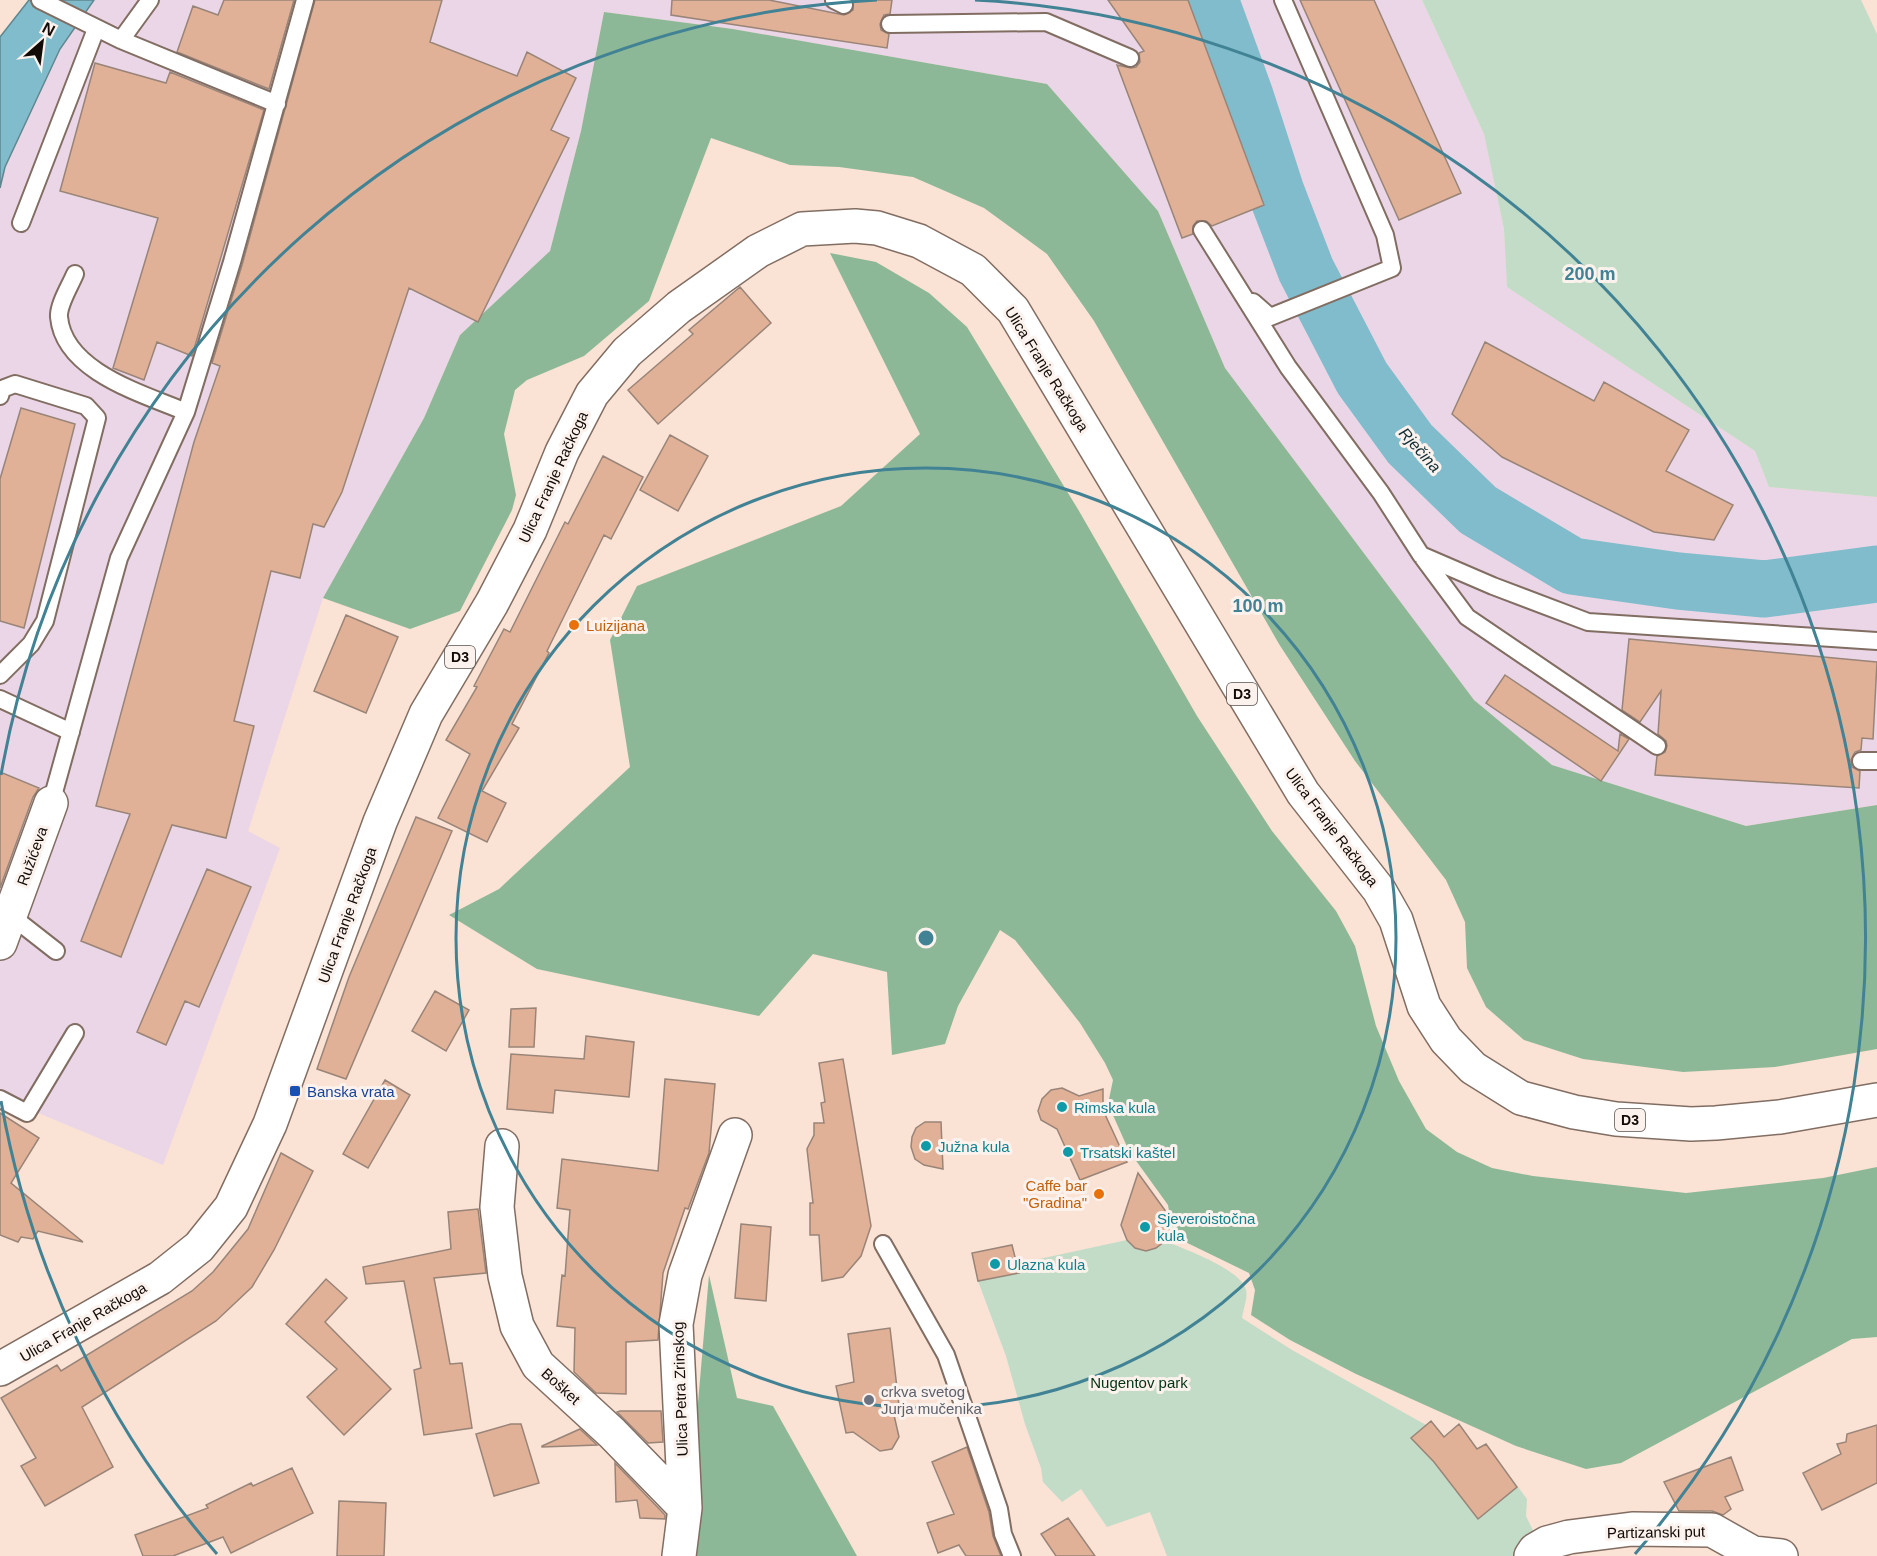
<svg xmlns="http://www.w3.org/2000/svg" width="1877" height="1556" viewBox="0 0 1877 1556" font-family="Arial,sans-serif">
<style>
.industrial{fill:#ead6e6}
.green{fill:#c2dcc7}
.forest{fill:#8db897}
.water{fill:#80bccb;stroke:#5f8790;stroke-width:1.5}
.lines{fill:none;stroke-linecap:round;stroke-linejoin:round}
.river{stroke:#80bccb;stroke-width:57}
.building{fill:#e0b197;stroke:#998478;stroke-width:1.5}
.lane-casing{stroke:#826d62;stroke-width:20}
.street-casing{stroke:#826d62;stroke-width:36}
.primary-casing{stroke:#826d62;stroke-width:36}
.lane{stroke:#fff;stroke-width:16}
.street{stroke:#fff;stroke-width:33}
.primary{stroke:#fff;stroke-width:33}
.ring{fill:none;stroke:#418294;stroke-width:3}
.food-dot{fill:#e8710a;stroke:#fcf2ed;stroke-width:2}
.transit-dot{fill:#1a4fb4;stroke:#fcf2ed;stroke-width:2}
.culture-dot{fill:#0f9aa8;stroke:#fcf2ed;stroke-width:2}
.worship-dot{fill:#6b7280;stroke:#fcf2ed;stroke-width:2}
.labels{text-anchor:middle;dominant-baseline:central;stroke-width:6;stroke-linejoin:round;paint-order:stroke}
.shield{fill:#fcf2ed;stroke:#58504c;stroke-width:1.5}
.shield-label{font-size:14px;font-weight:bold;fill:#110a07}
.street-label{font-size:15px;fill:#110a07;stroke:#fcf2ed}
.food-label{font-size:15px;fill:#c56008;stroke:#fcf2ed;text-anchor:start}
.transit-label{font-size:15px;fill:#164399;stroke:#fcf2ed;text-anchor:start}
.culture-label{font-size:15px;fill:#0d838f;stroke:#fcf2ed;text-anchor:start}
.park-label{font-size:15px;fill:#003314;stroke:#fcf2ed}
.worship-label{font-size:15px;fill:#5b616d;stroke:#fcf2ed;text-anchor:start}
.water-label{font-size:16px;font-style:italic;fill:#102e36;stroke:#fcf2ed}
.centre{fill:#418294;stroke:#fcf2ed;stroke-width:3}
.ring-label{font-size:18px;text-anchor:middle;font-weight:bold;fill:#418294;stroke:#fcf2ed;stroke-width:6;stroke-linejoin:round;paint-order:stroke}
</style>
<rect width="100%" height="100%" fill="#fae2d5"/>
<!-- industrial -->
<path class="industrial" d="M94,0h1328l62,134 20,95 3,58 248,164 14,36 108,10v308l-131,21 -194,-61 -78,-65 -249,-332 -67,-157 -111,-127 -314,-55 -129,-17 -23,119 -31,120 -90,84 -36,83 -101,180 -75,233 32,17 -117,317 -163,-68v-909l5,-21 55,-118z"/>
<!-- green -->
<path class="green" d="M1422,0h439l16,34v463l-108,-10 -14,-36 -248,-164 -3,-58 -20,-95z
M1127,1240c13,13 24,13 38,1 19,8 76,28 81,49 2,8 -3,20 -4,28l50,32 134,75 5,-3 13,15 15,-13 18,25 9,-5 41,55 -1,17 10,21 -15,19h-354l-17,-44 -43,15 -26,-38 -19,13 -19,-20 -2,-14 -16,-44 -19,-68 -28,-75 40,-8 -2,-9z"/>
<!-- forest -->
<path class="forest" d="M604,12l129,17 314,55 111,127 67,157 249,332 78,65 194,61 131,-21v244l-102,18 -92,5 -100,-13 -59,-19 -38,-33 -19,-39 -2,-46 -19,-42 -91,-119 -76,-117 -185,-323 -47,-67 -63,-46 -71,-31 -74,-10 -49,-2 -79,-27 -62,163 -65,55 -57,24 -12,10 -11,44 12,61 -4,15 -52,101 -50,18 -87,-31 101,-180 36,-83 90,-84 31,-120z
M830,253l46,9 53,31 38,34 112,184 118,205 75,115 64,80 19,35 21,80 23,55 27,48 31,23 35,16 41,8 153,17 137,-15 54,-11v170l-25,2 -231,124 -35,6 -70,-23 -160,-72 -66,-34 -39,-25 4,-25 -6,-17 -76,-37 -5,-31 -39,-54 -21,-47 5,-24 -8,-17 -25,-40 -65,-83 -15,-10 -42,76 -13,38 -53,11 -5,-83 -74,-18 -54,62 -222,-47 -88,-54 50,-26 131,-122 -20,-127 27,-54 204,-80 79,-72z
M709,1275l28,123 36,8 84,150h-164l3,-130z"/>
<!-- water -->
<path class="water" d="M29,0h65l-34,49 -55,118 -5,21v-151z"/>
<g class="lines">
<!-- river -->
<path class="river" d="M1210,0l35,96 31,96 30,78 56,108 48,66 68,66 94,56 106,15 86,8 113,-15"/>
</g>
<!-- building -->
<path class="building" d="M224,0h70l-25,89 -92,-37 16,-46 25,9z
M315,0h127l-12,42 87,34 10,-24 49,26 -25,52 18,8 -91,184 -69,-34 -67,204 -18,35 -11,-3 -13,54 -29,-7 -37,150 20,5 -28,112 -54,-13 -51,132 -40,-16 49,-127 -34,-8 98,-364 26,-76 -8,-3 30,-98z
M672,0h97l75,15 9,-5v-10h39l-2,14 -6,1 -4,9 1,6 8,4 -2,14 -216,-33z
M1108,0h80l76,205 -52,21 -6,-5h-9l-4,5v8l-11,4 -65,-173 14,3 5,-1 4,-5 -1,-9 5,-2z
M1300,0h74l87,193 -62,27z
M95,63l71,20 4,-11 94,38 -72,246 -35,-14 -13,38 -31,-12 45,-150 -98,-27z
M740,287l31,36 -113,101 -30,-34 65,-56 -4,-4z
M1485,342l109,59 10,-19 85,48 -23,41 67,34 -19,35 -60,-8 -152,-75 -50,-43z
M21,408l54,16 -51,204 -24,-7v-142z
M670,435l38,21 -30,55 -38,-21z
M603,456l40,21 -32,62 -7,-4 -57,116 2,2 -37,71 7,4 -37,63 24,12 -19,39 -49,-24 32,-64 -24,-14 31,-53 -3,-1 30,-57 6,3 55,-110 3,2z
M346,615l52,22 -32,76 -52,-22z
M1629,639l248,23 -4,77 -11,-1 -1,12 -6,2 -4,8 1,7 8,4 -1,17 -204,-13 2,-19 8,-4 2,-6 -1,-5 -8,-7 3,-43 -21,31 -18,-12z
M1505,675l113,76 2,-17 9,5 -28,42 -115,-78z
M0,772l39,16 -6,9 -33,91z
M416,817l36,14 -106,248 -29,-10 32,-92z
M207,869l44,18 -52,120 -14,-6 -19,44 -29,-13z
M435,991l34,19 -23,41 -34,-20z
M536,1008l-2,39h-25l2,-38z
M586,1036l48,6 -5,55 -74,-7 -2,23 -46,-4 4,-55 73,5z
M843,1059l28,167 -10,30 -18,21 -21,4 -3,-46h-9v-32h3l-6,-54 7,-14v-12h10l-3,-20 4,-1 -6,-39z
M665,1079l50,5 -6,69 -21,56 -3,-1 -22,65 -5,67 -32,2v52l-30,-1 -22,-21 1,-44 -18,-2 5,-51 3,1 5,-66 -13,-2 5,-49 96,12z
M385,1080l25,15 -42,73 -25,-14z
M1062,1088l17,8 24,-7v21l24,52 -47,18 -23,-51 -16,-9 -3,-9 4,-12 9,-9z
M0,1113l39,25 -28,45 72,59 -45,-11 -5,8 -12,-2 -3,5 -18,-7z
M925,1122h16l2,47 -19,-4 -9,-6 -4,-12 1,-10 4,-9z
M281,1153l32,18 -39,79 -22,37 -36,34 -134,86 31,60 -68,39 -24,-40 15,-8 -35,-60 56,-33 4,6 131,-80 21,-19 35,-43z
M1138,1173l34,47 -7,21 -9,7 -10,3 -11,-3 -8,-8 -6,-15z
M478,1209l8,64 -52,5 16,86 12,-1 10,65 -48,7 -10,-65 7,-2 -17,-87 -38,3 -3,-17 88,-18 -3,-37z
M741,1224l30,3 -5,74 -31,-3z
M1012,1245l7,28 -41,8 -6,-28z
M326,1279l21,19 -22,24 66,67 -47,46 -37,-38 30,-28 -51,-45z
M890,1328l10,86 -6,1 5,22 -7,12 -12,2 -27,-19 -7,1 -10,-47 18,-4 -6,-48z
M620,1411h41l2,31 -15,1 -31,-31z
M1431,1421l13,16 15,-13 18,25 9,-5 31,43 -39,32 -44,-57 -23,-24z
M511,1424h10l18,59 -45,13 -18,-62z
M1877,1425v58l-55,27 -19,-37 38,-19 -4,-10 9,-2 1,-8z
M580,1429l17,16 -55,2v-1z
M967,1447l22,65 4,24 8,20h-35l-7,-11 -21,8 -11,-30 27,-9 -22,-52z
M1731,1457l12,33 -18,7 6,12 -8,6 -11,-4h-33l-15,-29z
M615,1463l50,52v4l-25,-1 -3,-18 -21,2z
M292,1468l21,45 -82,40 -8,-16 -50,19h-30l-8,-21 73,-27 -2,-3 45,-22 2,3z
M339,1501l47,2 -2,53h-47z
M1068,1518l27,38h-39l-15,-22z"/>
<g class="lines">
<defs>
<path id="lane" d="M40,0l81,40 156,64
M834,0l10,5
M890,24l156,-2 84,36
M121,40l29,-40
M21,223l75,-194
M1202,230l86,137 93,126 40,62 46,62 190,129
M75,274c-5,12 -17,31 -16,43 5,55 85,77 127,95
M1253,302l17,15 122,-49 -7,-33 -102,-235
M0,396l2,-7 13,-5 71,22 11,12 -52,203 -14,23 -31,31
M1421,555l72,31 95,36 289,19
M0,699l71,33
M1861,761h16
M51,803l68,-245 67,-146 46,-150 73,-262
M10,915l46,36
M0,1099l27,14 48,-80
M883,1244l63,111 53,154 4,25 9,22"/>
<path id="street" d="M0,943l51,-140
M502,1146l-5,61 8,69 12,50 21,39 74,68 73,75
M679,1556l6,-48 -9,-184 9,-49 50,-140
M1531,1556l4,-6 12,-7 22,-6 63,-8 80,1 41,23 28,3"/>
<path id="primary" d="M0,1369l160,-91 39,-31 32,-40 39,-83 110,-302 46,-108 66,-111 38,-73 32,-78 30,-58 35,-42 52,-45 79,-56 44,-22 53,-3 22,2 42,13 54,29 40,40 290,483 76,97 17,30 28,86 22,34 27,28 48,30 53,14 42,7 75,5 25,-1 64,-6 97,-17"/>
</defs>
<!-- lane casing -->
<use href="#lane" class="lane-casing"/>
<!-- street casing -->
<use href="#street" class="street-casing"/>
<!-- primary casing -->
<use href="#primary" class="primary-casing"/>
<!-- lane -->
<use href="#lane" class="lane"/>
<!-- street -->
<use href="#street" class="street"/>
<!-- primary -->
<use href="#primary" class="primary"/>
</g>
<!-- distance rings -->
<g class="ring">
<circle cx="926" cy="938" r="470"/>
<path d="M217 1554A939 939 0 0 1 1 1101M1 775A939 939 0 0 1 877 0M975 0A939 939 0 0 1 1635 1554"/>
</g>
<!-- markers -->
<g class="food-dot">
<circle cx="574" cy="625" r="6"/>
<circle cx="1099" cy="1194" r="6"/>
</g>
<rect class="transit-dot" x="289" y="1085" width="12" height="12" rx="3"/>
<g class="culture-dot">
<circle cx="1062" cy="1107" r="6"/>
<circle cx="926" cy="1146" r="6"/>
<circle cx="1068" cy="1152" r="6"/>
<circle cx="1145" cy="1227" r="6"/>
<circle cx="995" cy="1264" r="6"/>
</g>
<circle class="worship-dot" cx="869" cy="1400" r="6"/>
<g class="labels">
<!-- shield labels -->
<g class="shield">
<rect x="445" y="646" width="30" height="22" rx="4.5"/>
<rect x="1227" y="683" width="30" height="22" rx="4.5"/>
<rect x="1615" y="1109" width="30" height="22" rx="4.5"/>
</g>
<g class="shield-label">
<text x="460" y="657">D3</text>
<text x="1242" y="694">D3</text>
<text x="1630" y="1120">D3</text>
</g>
<!-- street labels -->
<g class="street-label">
<text transform="translate(1047 369) rotate(58)">Ulica Franje Račkoga</text>
<text transform="translate(553 477) rotate(-65)">Ulica Franje Račkoga</text>
<text transform="translate(1332 827) rotate(53)">Ulica Franje Račkoga</text>
<text transform="translate(32 856) rotate(-70)">Ružićeva</text>
<text transform="translate(347 915) rotate(-70)">Ulica Franje Račkoga</text>
<text transform="translate(83 1322) rotate(-30)">Ulica Franje Račkoga</text>
<text transform="translate(561 1386) rotate(42)">Bošket</text>
<text transform="translate(680 1389) rotate(-92)">Ulica Petra Zrinskog</text>
<text transform="translate(1656 1532) rotate(-1)">Partizanski put</text>
</g>
<!-- food labels -->
<g class="food-label">
<text x="586" y="625">Luizijana</text>
<text x="1087" y="1185" text-anchor="end">Caffe bar<tspan x="1087" dy="17">"Gradina"</tspan></text>
</g>
<!-- transit labels -->
<g class="transit-label">
<text x="307" y="1091">Banska vrata</text>
</g>
<!-- culture labels -->
<g class="culture-label">
<text x="1074" y="1107">Rimska kula</text>
<text x="938" y="1146">Južna kula</text>
<text x="1080" y="1152">Trsatski kaštel</text>
<text x="1157" y="1218">Sjeveroistočna<tspan x="1157" dy="17">kula</tspan></text>
<text x="1007" y="1264">Ulazna kula</text>
</g>
<!-- park labels -->
<g class="park-label">
<text x="1139" y="1382">Nugentov park</text>
</g>
<!-- worship labels -->
<g class="worship-label">
<text x="881" y="1391">crkva svetog<tspan x="881" dy="17">Jurja mučenika</tspan></text>
</g>
<!-- water labels -->
<g class="water-label">
<text transform="translate(1420 450) rotate(48)">Rječina</text>
</g>
</g>
<circle cx="926" cy="938" r="9" class="centre"/>
<g class="ring-label">
<text x="1590" y="280">200 m</text>
<text x="1258" y="612">100 m</text>
</g>
<!-- north arrow -->
<g transform="translate(42 42) rotate(28)" stroke="#fcf2ed" stroke-width="4.5" paint-order="stroke">
<path d="M0-4.5L10 22L0 15L-10 22Z" fill="#110a07"/>
<text y="-9" font-size="16" font-weight="bold" text-anchor="middle" fill="#110a07">N</text>
</g>
</svg>
